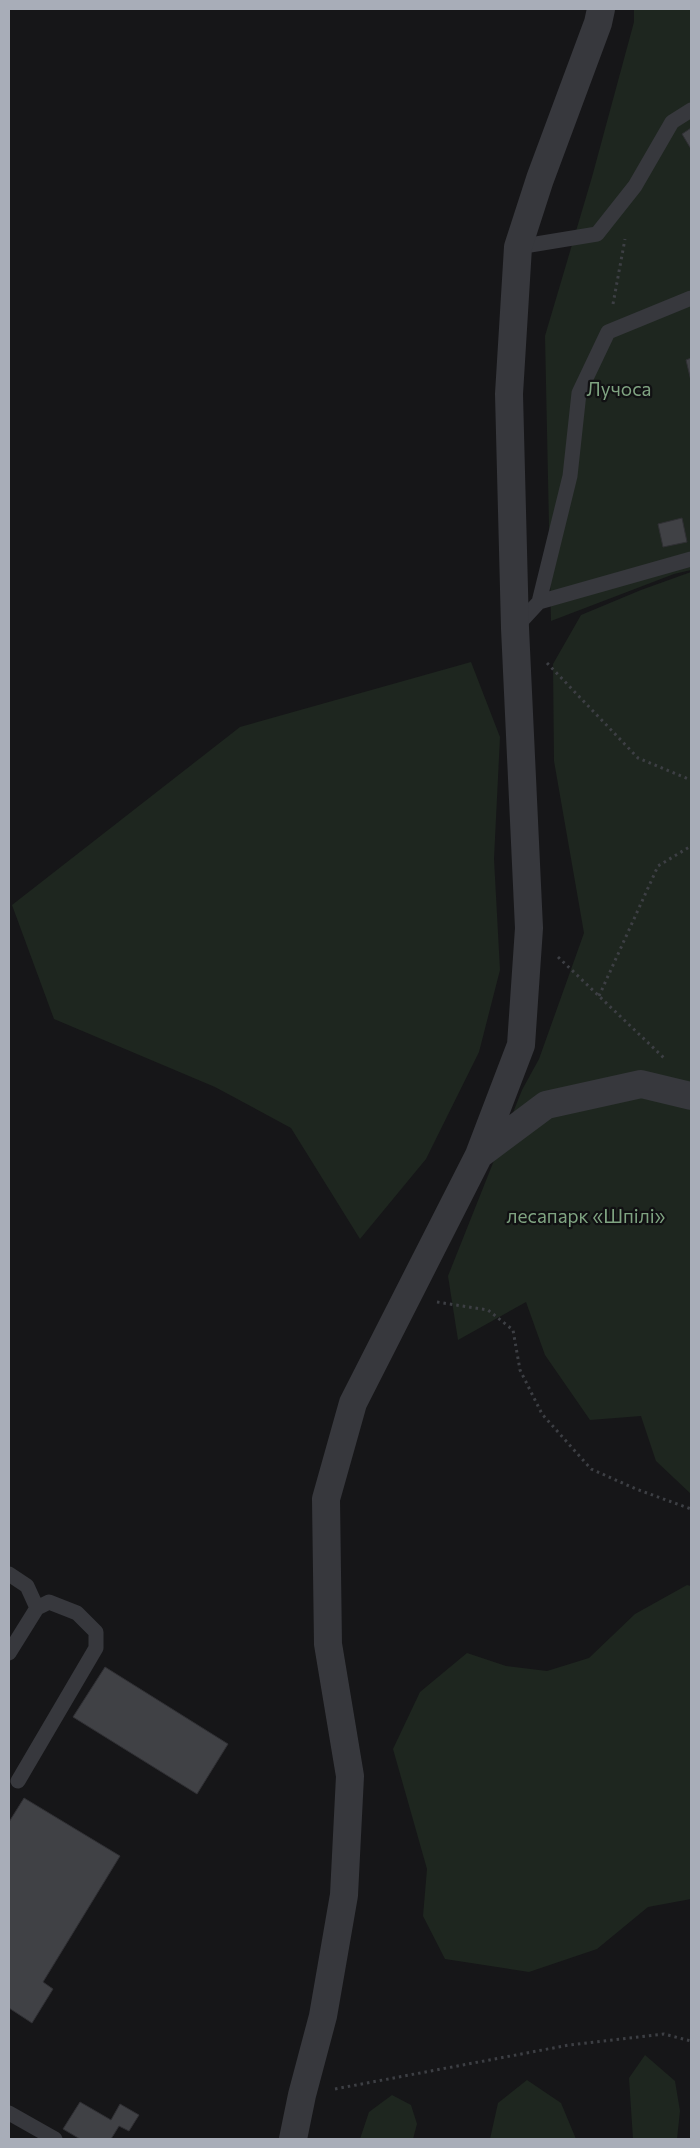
<svg xmlns="http://www.w3.org/2000/svg" width="700" height="2148" viewBox="0 0 700 2148" font-family="Commissioner,sans-serif">
<style>
.green{fill:#1e261f}
.building{fill:#404145;stroke:#303034}
.lines{fill:none;stroke-linecap:round;stroke-linejoin:round}
.path{stroke:#3d3f44;stroke-width:3;stroke-dasharray:2.5 4;stroke-linecap:butt}
.service{stroke:#37383d;stroke-width:15}
.minor{stroke:#37383d;stroke-width:28}
.labels{text-anchor:middle;dominant-baseline:central;stroke-width:4.5;stroke-linejoin:round;paint-order:stroke}
.park-label{font-size:19px;fill:#7fa381;stroke:#111113}
</style>
<rect width="100%" height="100%" fill="#161618"/>
<!-- green -->
<path class="green" d="M634,9h57v561l-17,4 -123,47 -6,-285 47,-159 42,-155z
M691,572v922l-35,-33 -15,-45 -51,4 -45,-65 -19,-53 -68,38 -10,-64 74,-186 17,-31 45,-126 -30,-172 -1,-97 28,-49 60,-25z
M471,662l29,75 -6,122 6,111 -21,82 -53,107 -66,80 -69,-111 -76,-41 -161,-68 -42,-114 228,-178z
M687,1585l4,1v313l-43,8 -51,42 -68,23 -84,-13 -22,-43 4,-47 -34,-120 27,-57 47,-39 39,13 41,5 42,-13 46,-44z
M645,2055l30,26 5,30 -3,28h-44l-4,-61z
M527,2080l34,23 15,36h-86l8,-36z
M392,2095l19,10 6,19 -4,15h-53l9,-27z"/>
<!-- building -->
<path class="building" d="M691,128v21l-9,-15z
M691,358v23l-5,-21z
M682,518l5,24 -24,5 -5,-23z
M105,1667l123,77 -31,50 -124,-77z
M24,1798l96,58 -77,126 10,7 -21,34 -23,-15v-186z
M80,2102l31,18 9,-16 19,11 -10,16 -10,-5 -8,13h-31l-17,-10z"/>
<g class="lines">
<!-- path -->
<path class="path" d="M613,304l12,-65
M547,663l91,95 53,22
M558,957l106,101
M599,996l59,-130 33,-20
M437,1302l51,8 25,20 7,40 22,44 49,55 45,20 55,20
M335,2089l234,-44 95,-11 27,7"/>
<!-- service -->
<path class="service" d="M518,247l79,-13 38,-48 37,-64 19,-12
M539,602l152,-43
M515,628l24,-26 31,-126 9,-83 29,-61 83,-34
M9,1574l18,12 10,22
M9,1653l28,-45 12,-6 28,11 19,19v16l-78,133
M9,2113l46,26"/>
<!-- minor -->
<path class="minor" d="M479,1155l67,-50 95,-21 50,12
M293,2139l9,-44 21,-79 21,-121 6,-119 -22,-132 -2,-145 27,-96 126,-248 42,-110 8,-117 -14,-300 -6,-234 9,-147 22,-68 58,-156 3,-14"/>
</g>
<g class="labels">
<!-- park labels -->
<g class="park-label">
<text x="619" y="388">Лучоса</text>
<text x="586" y="1215">лесапарк «Шпілі»</text>
</g>
</g>
<!-- border -->
<rect width="700" height="2148" fill="none" stroke="#a8adb8" stroke-width="20"/>
</svg>
